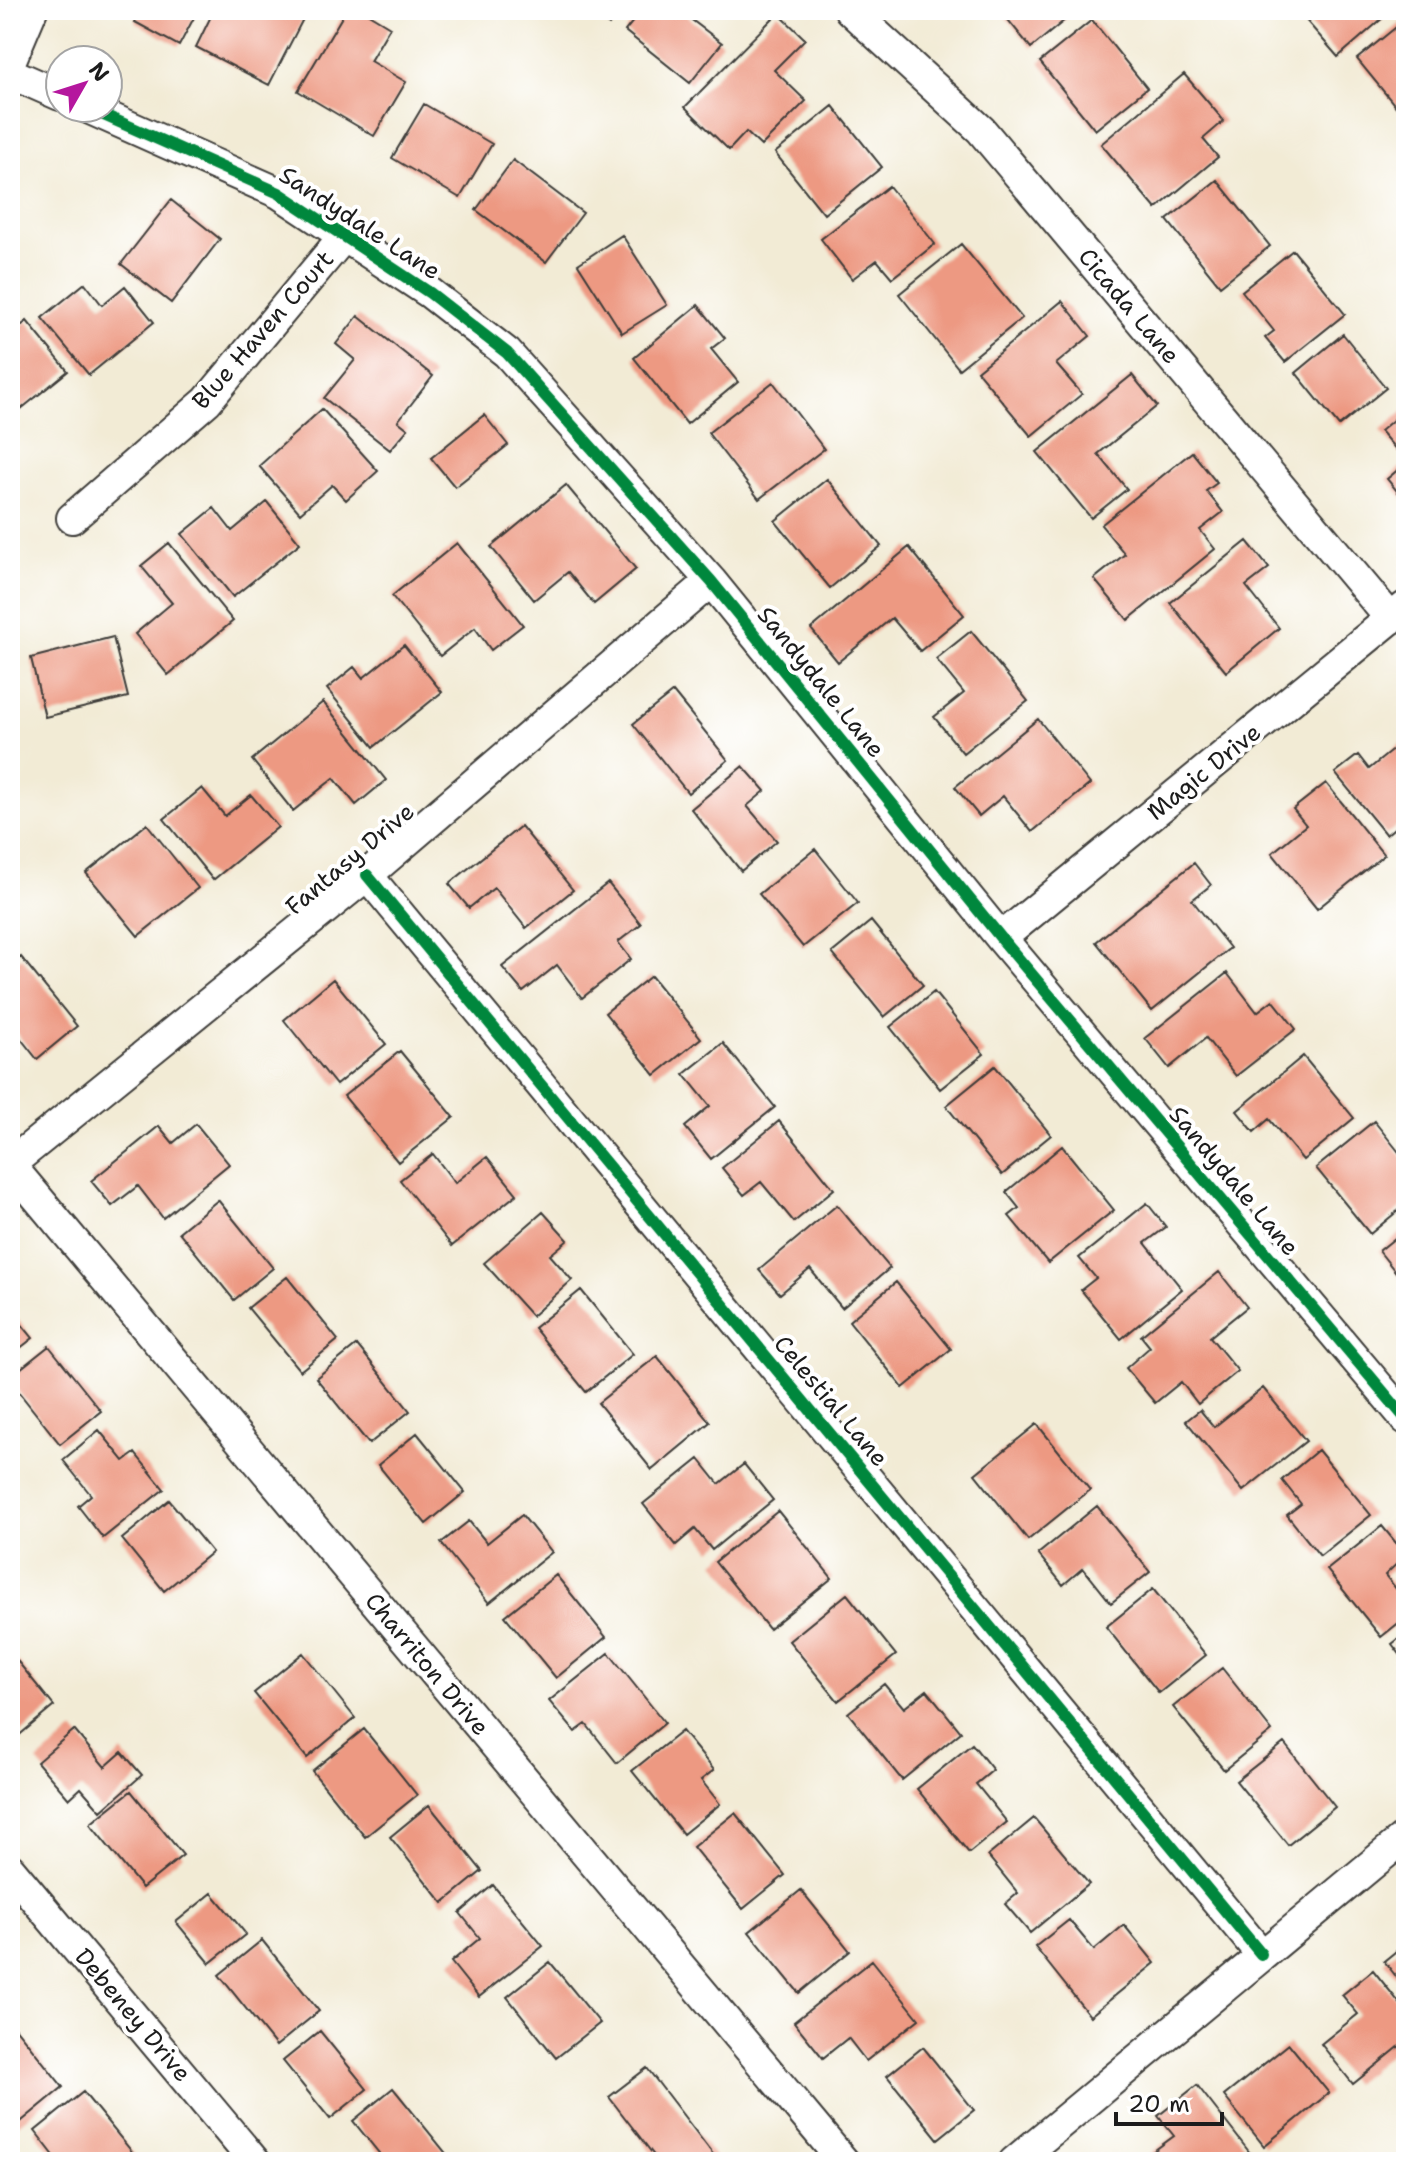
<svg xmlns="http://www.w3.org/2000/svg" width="1416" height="2172" viewBox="0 0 1416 2172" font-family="'Shantell Sans',sans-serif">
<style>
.building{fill:#ed9982}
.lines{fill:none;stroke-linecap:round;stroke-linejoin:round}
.street-casing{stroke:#3c3b38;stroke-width:34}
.street{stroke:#fff;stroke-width:30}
.cycleway-casing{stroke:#fff;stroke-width:17}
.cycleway{stroke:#00873e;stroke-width:12}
.labels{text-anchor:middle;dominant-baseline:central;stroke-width:8;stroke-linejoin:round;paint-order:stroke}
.street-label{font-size:24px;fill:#1c1c1c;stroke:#fff}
</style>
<rect width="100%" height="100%" fill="#fff"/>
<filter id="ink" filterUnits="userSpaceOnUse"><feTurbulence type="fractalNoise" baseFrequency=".0125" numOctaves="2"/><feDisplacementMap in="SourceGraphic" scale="16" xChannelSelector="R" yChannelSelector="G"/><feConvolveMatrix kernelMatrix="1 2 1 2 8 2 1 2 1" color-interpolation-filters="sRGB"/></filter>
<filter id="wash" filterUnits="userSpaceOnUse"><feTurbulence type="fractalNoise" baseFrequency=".006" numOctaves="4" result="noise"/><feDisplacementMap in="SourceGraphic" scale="32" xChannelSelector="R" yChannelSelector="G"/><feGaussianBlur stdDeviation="1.8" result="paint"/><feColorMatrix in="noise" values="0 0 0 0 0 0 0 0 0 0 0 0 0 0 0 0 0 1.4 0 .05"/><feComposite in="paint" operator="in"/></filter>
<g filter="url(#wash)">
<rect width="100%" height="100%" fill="#f2ebd5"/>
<g id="blocks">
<!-- building -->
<path class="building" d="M142,10h56l-19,36 -44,-24z
M214,10h72l17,9 -34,66 -73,-38z
M346,10h16l28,17 -20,34 36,21 -32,54 -76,-45z
M587,10h33l-11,15z
M642,10h45l-3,4 38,29 -32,40 -65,-52z
M1000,10h77l-46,38z
M1297,10h95l-54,47z
M778,13l27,26 -31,31 32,31 -45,45 -15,-14 -17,18 -44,-43z
M1406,19v100l-49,-60z
M1092,20l55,68 -52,42 -55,-68z
M1184,74l40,47 -21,18 15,18 -62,52 -55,-65z
M424,104l68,40 -32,54 -68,-40z
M833,106l49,61 -58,47 -49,-61z
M513,160l70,53 -37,49 -70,-52z
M1217,180l53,66 -50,40 -53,-66z
M889,186l46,58 -43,34 -15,-18 -25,19 -31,-40z
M171,200l49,39 -49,64 -50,-39z
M622,235l45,70 -45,28 -44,-69z
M961,244l61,74 -63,51 -60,-75z
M1293,250l52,64 -60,48 -20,-24 9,-7 -32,-40z
M85,283l17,22 23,-19 29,36 -65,53 -47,-57z
M1062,301l28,35 -34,28 26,30 -51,42 -54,-65z
M698,305l27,33 -14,11 27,33 -51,42 -53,-66z
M358,316l75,60 -35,45 10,8 -18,21 -66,-52 31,-38 -19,-16z
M27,321l41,50 -58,47v-83z
M1343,334l43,54 -47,38 -43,-53z
M1132,375l25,31 -59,48 29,35 -36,29 -54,-66z
M773,382l51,67 -65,50 -51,-66z
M322,409l56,62 -32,29 -14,-15 -32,28 -41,-47z
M1406,409v52l-26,-30z
M484,415l24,30 -53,42 -24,-29z
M1192,452l25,31 -11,8 17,21 -23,18 15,19 -87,71 -34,-41 31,-25 -24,-29z
M1406,463v39l-19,-23z
M827,479l54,67 -51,42 -55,-67z
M566,485l70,84 -42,35 -26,-32 -34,28 -43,-53z
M267,502l33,41 -67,54 -51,-63 32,-26 18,23z
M1247,541l22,27 -23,18 33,42 -53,44 -56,-69z
M169,543l64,78 -65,54 -33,-41 37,-31 -31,-37z
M457,543l66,82 -32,25 -16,-22 -35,28 -48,-60z
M909,547l55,68 -44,36 -28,-33 -54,44 -27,-33z
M971,631l57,70 -65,52 -29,-36 30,-24 -28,-34z
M113,637l15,60 -83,20 -14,-59z
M404,645l38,47 -68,55 -47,-58 27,-22 9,11z
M673,692l55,68 -40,33 -55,-69z
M323,702l63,78 -30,25 -22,-27 -41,33 -41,-51z
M1038,719l52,65 -58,48 -29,-36 -24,20 -24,-29z
M1406,739v79l-20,17 -51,-62 23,-18 11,14z
M743,766l22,25 -18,15 30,35 -36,30 -50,-62z
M1326,783l58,72 -67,54 -45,-56 34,-28 -13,-16z
M202,788l23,28 26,-21 27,32 -65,53 -49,-61z
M147,824l51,64 -60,48 -52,-63z
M521,826l52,64 -47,38 -32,-40 -25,20 -20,-24z
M815,849l43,54 -55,44 -44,-53z
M1194,863l17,22 -19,15 38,48 -78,63 -56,-69z
M608,883l33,41 -23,18 13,17 -49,39 -25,-33 -34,27 -21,-25z
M871,921l52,64 -39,32 -52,-64z
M21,957l56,69 -40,33 -27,-34v-59z
M1227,973l30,39 16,-12 23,29 -60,47 -30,-38 -37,30 -24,-30z
M651,976l50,62 -46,37 -50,-62z
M333,979l53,65 -50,41 -52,-65z
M934,992l50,62 -44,35 -50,-62z
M723,1043l52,64 -64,52 -26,-32 25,-21 -26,-32z
M400,1051l54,66 -56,45 -54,-66z
M1303,1056l51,62 -51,42 -34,-41 -15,13 -17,-21z
M995,1066l56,69 -49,40 -56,-69z
M779,1121l55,68 -40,33 -33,-40 -17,13 -22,-27z
M1374,1121l32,40v43l-36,30 -54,-66z
M196,1124l33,40 -66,54 -25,-32 -26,20 -21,-25 68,-55 14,17z
M1062,1146l52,64 -66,53 -39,-47 10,-8 -13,-16z
M433,1154l22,29 32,-26 30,37 -65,52 -52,-66z
M218,1200l55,68 -39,32 -55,-68z
M1147,1203l19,24 -21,16 37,46 -61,50 -40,-49 15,-12 -17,-20z
M837,1205l53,63 -48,40 -32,-39 -30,25 -21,-24z
M543,1212l25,28 -18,15 22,25 -40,36 -48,-53z
M1406,1229v56l-27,-34z
M1219,1272l28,35 -37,30 28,34 -40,33 -17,-22 -26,21 -29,-35 24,-21 -9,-11z
M287,1277l51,63 -38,31 -52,-63z
M896,1282l55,67 -48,39 -54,-67z
M581,1290l52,64 -47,38 -52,-64z
M10,1310l23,28 -23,18z
M357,1345l53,66 -41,33 -53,-66z
M49,1346l52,65 -41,33 -50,-63v-4z
M657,1356l53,66 -58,48 -54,-67z
M1263,1388l43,53 -63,50 -57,-70 14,-11 14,17z
M1037,1424l53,66 -62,50 -53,-66z
M99,1430l25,31 11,-8 29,36 -61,49 -25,-32 13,-11 -28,-35z
M417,1433l48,59 -39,32 -48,-59z
M1318,1450l53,65 -51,41 -33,-41 14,-11 -19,-24z
M699,1459l20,25 25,-20 29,36 -61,50 -17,-21 -19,16 -33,-41z
M169,1500l43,52 -48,39 -42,-52z
M1097,1506l53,66 -39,31 -28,-35 -20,17 -25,-31z
M778,1511l54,67 -63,51 -54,-67z
M522,1515l30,37 -63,51 -48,-60 28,-22 18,22z
M1382,1526l24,29 -21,20 21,26v16l-25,20 -54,-67z
M556,1575l50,62 -50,41 -51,-62z
M1153,1589l53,66 -47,38 -53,-66z
M847,1594l49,61 -58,46 -49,-60z
M1406,1633v29l-14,-18z
M10,1652l44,54 -37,31 -7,-9z
M303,1653l52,65 -48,40 -53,-65z
M609,1653l56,70 -48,40 -31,-39 -11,8 -26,-31z
M1222,1668l50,63 -48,39 -51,-63z
M884,1684l20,24 23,-18 34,42 -59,48 -54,-67z
M364,1729l53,66 -52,42 -53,-66z
M74,1730l31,37 17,-15 20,23 -41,36 -20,-23 -12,11 -32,-37z
M682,1731l32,39 -13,10 19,24 -37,30 -51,-63z
M1284,1743l51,64 -47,38 -52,-64z
M972,1744l21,26 -17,14 31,38 -38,31 -52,-64z
M131,1791l52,64 -41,33 -52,-64z
M429,1805l53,66 -39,32 -53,-66z
M735,1813l50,62 -42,34 -50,-62z
M1034,1818l55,66 -59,49 -25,-29 13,-11 -30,-37z
M493,1885l50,61 -64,51 -28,-35 29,-24 -20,-25z
M801,1890l49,61 -51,42 -50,-61z
M212,1893l34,41 -36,29 -34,-41z
M1069,1920l25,30 30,-25 31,38 -65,53 -55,-69z
M262,1940l57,71 -43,35 -57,-71z
M1406,1943v46l-22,-28z
M872,1960l47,59 -53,42 -18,-23 -25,20 -29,-36z
M550,1962l50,61 -44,35 -49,-61z
M1373,1970l33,41v30l-53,43 -32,-40 37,-30 -16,-19z
M10,2021l53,66 -46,38 -7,-9z
M320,2031l47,58 -37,30 -47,-58z
M1289,2044l40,49 -65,53 -40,-50z
M923,2047l51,63 -36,29 -51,-63z
M647,2068l72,94h-60l-50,-65z
M1197,2085l60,77h-99l-7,-9 23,-17 -16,-20z
M393,2088l56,69 -6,5h-65l5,-4 -30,-37z
M83,2092l55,67 -4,3h-75l-24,-31z"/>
</g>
</g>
<g filter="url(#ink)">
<use href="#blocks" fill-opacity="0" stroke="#3c3b38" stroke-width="2"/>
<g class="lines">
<defs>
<path id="street" d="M850,10l131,120 410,489
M10,62l22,-52
M10,73l50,22
M88,108l191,85 151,100 77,60 204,228 290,357 405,481
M72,518l135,-117 138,-166
M367,875l894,1079
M1001,938l404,-331
M10,1164l357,-289 344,-294
M10,1165l834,997
M10,1869l245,293
M1014,2162l392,-326"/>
</defs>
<!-- street casing -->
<use href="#street" class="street-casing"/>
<!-- street -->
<use href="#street" class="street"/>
<defs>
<path id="cycleway" d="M88,108l191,85 151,100 77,60 204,228 290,357 405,481
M367,875l894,1079"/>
</defs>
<!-- cycleway casing -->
<use href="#cycleway" class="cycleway-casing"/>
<!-- cycleway -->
<use href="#cycleway" class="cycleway"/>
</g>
</g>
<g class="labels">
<!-- street labels -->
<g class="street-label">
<text transform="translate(360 223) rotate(33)">Sandydale Lane</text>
<text transform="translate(1129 306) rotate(50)">Cicada Lane</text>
<text transform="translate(263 330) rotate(-49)">Blue Haven Court</text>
<text transform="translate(821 682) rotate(51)">Sandydale Lane</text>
<text transform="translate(1204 772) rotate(-39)">Magic Drive</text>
<text transform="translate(350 859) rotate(-40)">Fantasy Drive</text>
<text transform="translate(1234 1181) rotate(50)">Sandydale Lane</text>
<text transform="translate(831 1401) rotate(50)">Celestial Lane</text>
<text transform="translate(427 1664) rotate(50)">Charriton Drive</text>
<text transform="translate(133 2015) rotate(50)">Debeney Drive</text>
</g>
</g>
<!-- margin -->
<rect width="1416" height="2172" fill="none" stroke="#fff" stroke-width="40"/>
<!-- north arrow -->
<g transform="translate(84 84) rotate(51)"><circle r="38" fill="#ffffff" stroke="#a4a4a4" stroke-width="2"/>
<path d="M0-6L14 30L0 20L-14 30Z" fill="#b5179e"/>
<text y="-12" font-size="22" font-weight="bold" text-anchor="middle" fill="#1c1c1c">N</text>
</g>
<!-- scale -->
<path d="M1116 2112v12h106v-12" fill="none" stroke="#1c1c1c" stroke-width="4"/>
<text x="1128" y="2112" font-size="24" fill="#1c1c1c" stroke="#ffffff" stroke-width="6" paint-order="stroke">20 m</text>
</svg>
